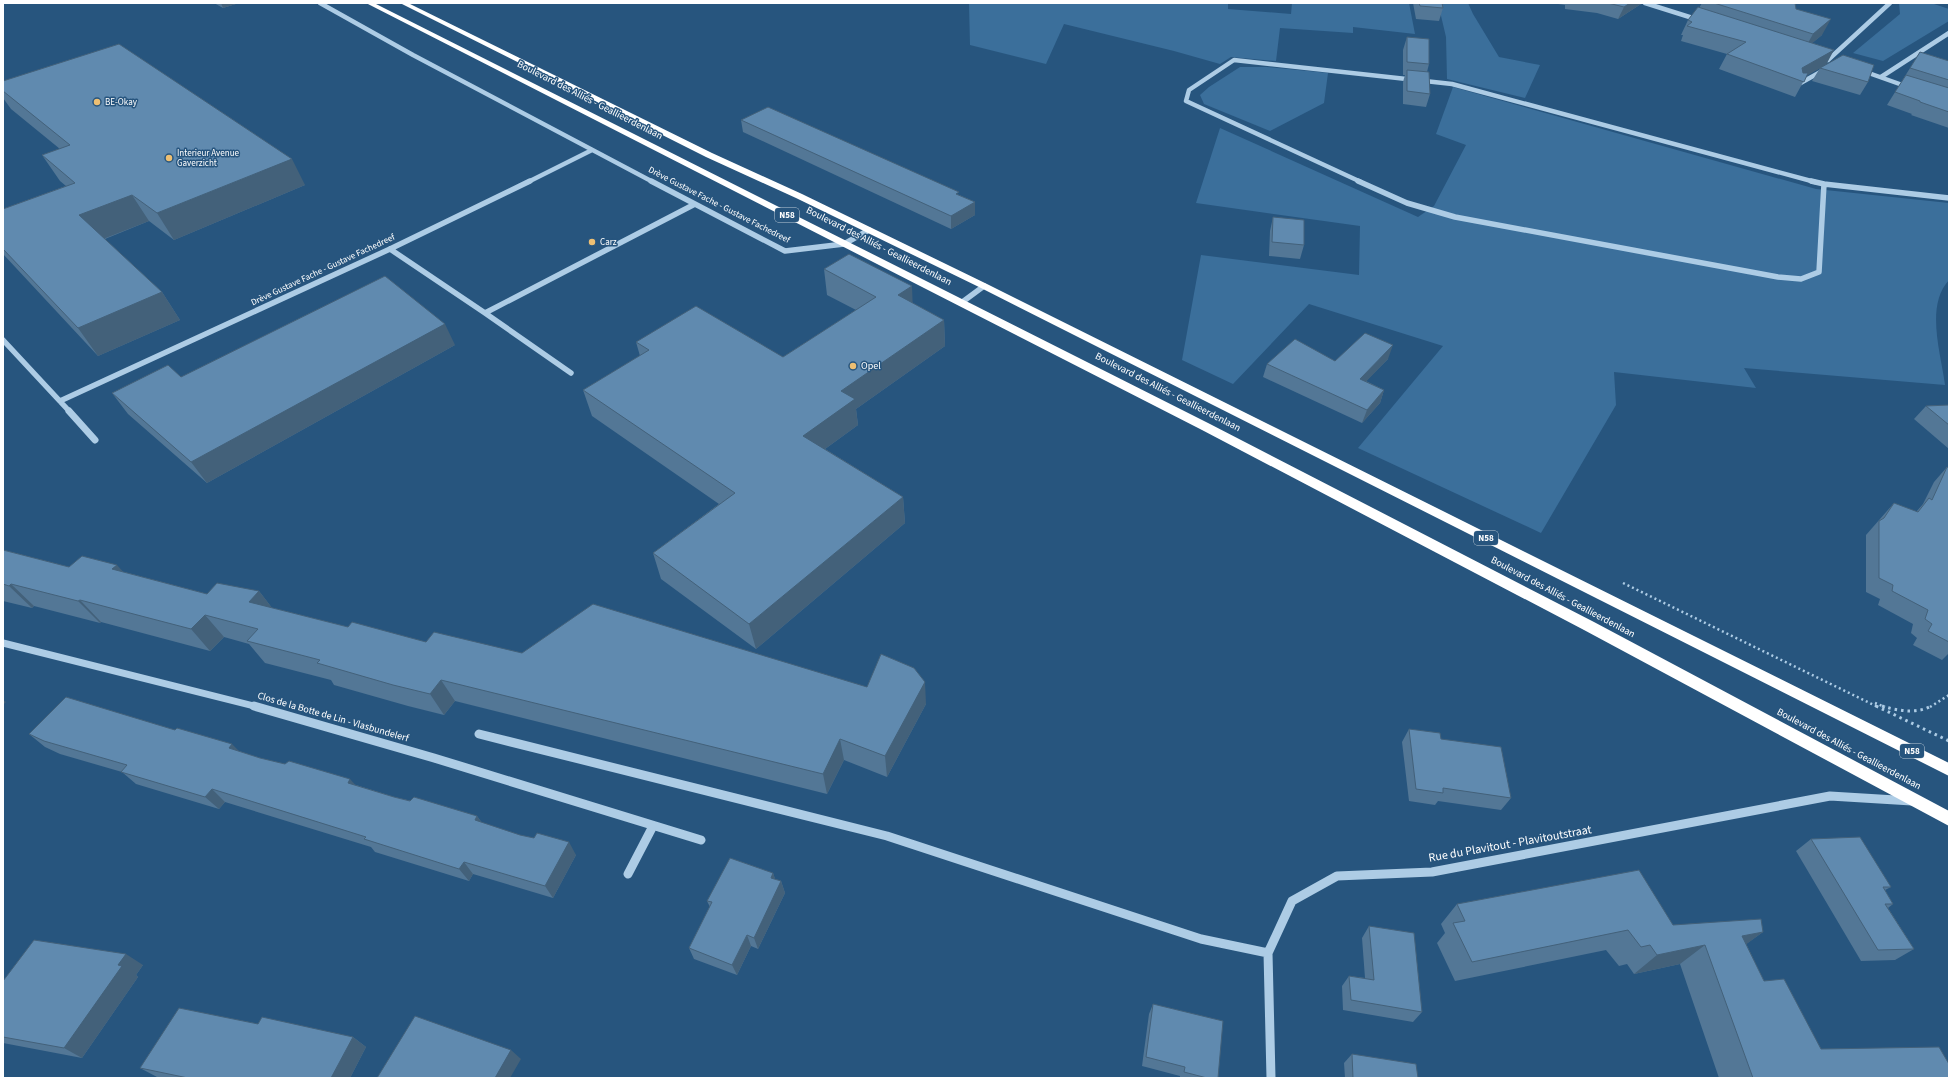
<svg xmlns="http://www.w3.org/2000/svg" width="1952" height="1081" viewBox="0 0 1952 1081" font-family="'Source Sans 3',sans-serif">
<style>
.green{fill:#3b6f9b}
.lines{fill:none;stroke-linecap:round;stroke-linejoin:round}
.path-far1{stroke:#adcce5;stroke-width:2.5;stroke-dasharray:2 3;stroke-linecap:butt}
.path{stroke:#adcce5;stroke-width:3;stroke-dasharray:2.5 4;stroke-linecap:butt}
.minor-far3{stroke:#adcce5;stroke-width:4.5}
.minor-far2{stroke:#adcce5;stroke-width:5.5}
.minor-far1{stroke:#adcce5;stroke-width:7}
.minor{stroke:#adcce5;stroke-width:9}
.highway{fill:#fff;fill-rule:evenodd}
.wall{fill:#537796}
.shaded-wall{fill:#43617a}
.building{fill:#608aaf;stroke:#43617a}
.poi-dot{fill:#edbf73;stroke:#27557e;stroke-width:1.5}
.labels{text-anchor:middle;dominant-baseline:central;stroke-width:3;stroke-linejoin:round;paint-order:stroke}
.far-poi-label{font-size:9px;fill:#fff;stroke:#27557e;text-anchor:start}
.far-street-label{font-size:9px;fill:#fff;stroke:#27557e}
.shield{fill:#27557e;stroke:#beccd8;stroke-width:1}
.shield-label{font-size:9px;font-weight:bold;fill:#fff}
.street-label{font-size:10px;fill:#fff;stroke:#27557e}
.poi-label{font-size:10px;fill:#fff;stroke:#27557e;text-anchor:start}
.near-street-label{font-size:12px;fill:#fff;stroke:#27557e}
</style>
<rect width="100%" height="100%" fill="#27557e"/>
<!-- green -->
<path class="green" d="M969,3h259v6l63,5 1,-11h117l6,31 -62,-7v6l-73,-5 -4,33 -45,-4 -11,7 -46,-13 -110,-27 -18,40 -76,-19z
M1438,3h30l5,11 26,43 41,8 -15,33 -78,-19 -1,-42z
M1899,3h32l18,6v12l-66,40 -30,-8 47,-39z
M1240,67h27l61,6 -4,30 -54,28 -66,-27 -4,-9 9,-8z
M1453,87l363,102 133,14v77c-24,26 -8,73 -4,105l-201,-17 12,20 -142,-16 2,33 -75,128 -183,-85 85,-102 -134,-42 -76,80 -51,-24 19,-105 158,20 1,-49 -164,-23 24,-75 198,89 16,-11 32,-61 -30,-11z"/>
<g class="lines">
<!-- path-far1 -->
<path class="path-far1" d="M1623,583l255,124
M1875,703l10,4
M1930,707l19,-12"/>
<!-- path -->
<path class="path" d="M1876,706l73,35
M1882,706c16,5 35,8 49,0"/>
<!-- minor-far3 -->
<path class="minor-far3" d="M320,3l93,52 240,127
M1645,3l54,17
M1828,60l62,-57
M1863,71l45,16
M1881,77l68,-44
M1797,85l27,-15
M528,182l64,-32
M1361,182l-175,-81 3,-11 45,-30 218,24 363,98"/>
<!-- minor-far2 -->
<path class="minor-far2" d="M651,181l134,70 59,-7 25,-14
M1358,181l49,22 48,14 323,60 23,2 18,-7 5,-88
M1811,181l13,3
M1824,184l125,14
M390,249l95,64 210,-109
M961,303l23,-17
M485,313l86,60
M3,340l67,72
M60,401l330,-152 140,-68"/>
<!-- minor-far1 -->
<path class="minor-far1" d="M69,411l26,29
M3,643l255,64"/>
<!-- minor -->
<path class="minor" d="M254,706l180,52 267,82
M479,734l408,102 314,103 67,14
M628,874l25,-48
M1271,1078l-3,-125 24,-52 45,-25 95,-4 398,-76 82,5"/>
<!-- highway -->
<path class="highway" d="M366,3h8l836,421 384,198 355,189v15l-365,-196 -382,-200z
M400,3h8l304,150 90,41 185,90 962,479v13l-968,-488 -185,-90 -90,-41z"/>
</g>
<!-- wall -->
<path class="wall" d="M214,3h25l-16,5z
M1413,3h29l1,5 -4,13 -23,-2z
M1551,3h91l-1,1 -23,15 -21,-6 -32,-4v-4z
M1702,3h93l1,6 26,26 -10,8 14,22 42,17 -8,13 -48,-14 8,-13 -13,7 -12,22 -76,-28 8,-15 -46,-13 2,-6h-2l7,-15 11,-12z
M1407,37l22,27 -2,8 3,22 -4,13 -23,-3v-22l2,-7h-2v-25z
M1920,52l29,9v67l-38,-13 1,-1 -25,-9z
M3,81l302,104 -131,55 -25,-19 -44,18 57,53 18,28 -82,36 -95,-102v-45l63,-23 -6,-5 -18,-26 18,-6 -49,-40 -8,-11z
M741,120l218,75 16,7v13l-24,14 -208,-97z
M1273,217l31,28 -4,14 -31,-3 1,-25z
M824,269l88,17v17l32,17 1,26 -89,63 2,16 -33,24 78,48 2,26 -149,126 -95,-70 -8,-26 66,-49 -127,-88 -9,-26 57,-34 -4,-14 147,15 73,-47 -29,-15z
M455,345l-248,138 -79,-69 -16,-21 69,-16z
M1388,359l-22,22 18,9 -4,13 -18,20 -99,-46 4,-13z
M1949,405v44l-35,-30 12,-13z
M1947,467l2,1v185l-7,7 -29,-15 4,-7 -6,-5 2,-9 -35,-19 2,-6 -14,-7v-57l28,-32 22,9 7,-8 11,-22z
M3,550l66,17 55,5 83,22 52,-3 13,17 76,19 78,15 96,11 345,34 59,17 -39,73 -43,-17 -17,34 -372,-93 -11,14 -36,-9 -74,-21 -3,-5 -66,-17 -16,-19 -25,-7 -14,14 -109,-29 -1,1 -66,-17 -2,2 -29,-7z
M1409,729l32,10 70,59 -10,12 -63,-9 -3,4 -26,-4 -7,-59z
M29,734l210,17 21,7 96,27 38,12 83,19 5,7 94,32 -23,43 -80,-24 -4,7 -94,-29 -4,-5 -146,-45 -6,7 -83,-25 -14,-12 -62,-18 -15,-7z
M1811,839l80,48 -6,3 8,14 -5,4 26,41 -19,11 -34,1 -65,-110z
M773,873l2,6 6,2 4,12 -27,56 -7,-3 -14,29 -43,-16 -5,-11 21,-41 -3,-6z
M1457,904l216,21 90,7 -17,12 18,37 57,68 128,29h-230l-39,-114 -46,10 -7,-10 -8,2 -13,-16 -151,31 -18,-38 8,-10 -4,-9z
M1369,926l53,86 -9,10 -70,-12 -1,-24 7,-10 16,2 -3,-40z
M143,965l-7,10 2,2 -56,81 -79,-15v-62z
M1153,1004l65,74h-38v-2l-38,-10 7,-52z
M258,1024l95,13 13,10 -16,31h-190l-3,-1 -17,-9z
M1352,1054l66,24h-73l-1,-15z"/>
<!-- shaded-wall -->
<path class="shaded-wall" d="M221,3h18l-16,5z
M1630,3h12l-1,1 -23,15 6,-12z
M1831,19l-9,16 -18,15 9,-16z
M1834,50l-8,15 -27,15 3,-12z
M292,159l13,26 -131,55 -17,-27z
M132,195l17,26 -51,20 -19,-26z
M975,202v13l-24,14v-13z
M912,286l1,26 -15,-17z
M162,292l18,28 -82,36 -20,-28z
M944,320l1,26 -89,63 2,16 -51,37 -4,-26 38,-45z
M445,324l10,21 -248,138 -16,-21z
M1393,345l-5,14 -32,33 4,-13z
M1384,390l-4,13 -18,20 5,-13z
M903,497l2,26 -149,126 -7,-25z
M117,565l20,22 -25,-18z
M11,584l23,22 -2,2 -23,-22z
M259,591l17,22 -27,-11z
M80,600l21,22 -1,1 -22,-22z
M205,615l19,22 -14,14 -19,-22z
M441,680l14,21 -11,14 -14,-21z
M925,682l1,22 -39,73 -2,-21z
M3,700l3,2 -3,3z
M840,739l4,21 -17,34 -4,-20z
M232,744l13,13 -16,-9z
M350,779l11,12 -13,-8z
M212,789l13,13 -6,7 -14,-12z
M477,816l9,12 -11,-8z
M569,842l7,13 -23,43 -8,-12z
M464,862l9,12 -4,7 -10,-12z
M773,873l4,11 -6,-6z
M781,881l4,12 -27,56 -4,-11z
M1763,932l-26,19 5,-15z
M747,935l4,11 -14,29 -5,-10z
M1705,945l-25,19 -46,10 23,-19z
M126,954l17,11 -7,10 2,2 -56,81 -18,-10 54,-83z
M353,1037l13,10 -16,31h-19z
M511,1050l10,9 -11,19h-15z"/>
<!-- building -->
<path class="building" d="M1419,3h23l1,5 -23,-2z
M1608,3h22l-6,4z
M1714,3h81l1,6 35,10 -18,15z
M1698,7l136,43 -32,18 1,5h5l-4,9 -77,-28 19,-12 -59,-16 5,-4 -4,-2z
M1407,37l22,2v25l-22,-2z
M119,44l173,115 -135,54 -25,-18 -53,20 83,77 -84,36 -75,-79v-40l72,-26 -33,-28 28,-10 -67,-54v-10z
M1920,52l29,9v19l-39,-12z
M1843,55l31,10 -6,17 -48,-14z
M1407,70l22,2 1,22 -23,-3z
M1906,75l43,13v24l-29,-10v-1l-25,-9z
M768,107l191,85 -3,2 19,8 -24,14 -210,-96z
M1273,217l31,3v25l-32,-3z
M849,254l63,32 -14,9 46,25 -103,71 14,8 -52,37 100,61 -154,127 -96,-71 82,-60 -152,-103 66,-40 -13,-8 60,-36 87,51 93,-60 -52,-28z
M385,276l60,48 -254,138 -79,-69 56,-28 13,12z
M1365,333l28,12 -33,34 24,11 -17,20 -100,-46 28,-25 40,22z
M1949,405v20l-23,-19z
M1947,467l2,1v174l-21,-11 4,-7 -7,-5 3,-9 -36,-19 1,-6 -14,-7v-57l5,-3 10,-15 24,9 11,-14 3,2z
M3,550l66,17 13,-11 35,9 -5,4 95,25 10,-11 42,8 -10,11 99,25 4,-5 74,20 8,-10 88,21 71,-49 274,83 14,-33 33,14 11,14 -40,74 -45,-17 -17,35 -382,-94 -11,14 -37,-9 -76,-22 3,-3 -73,-19 11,-12 -53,-14 -14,14 -111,-29 -2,1 -67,-17 -2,2 -6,-2z
M66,697l109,33 2,-2 55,16 -3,4 31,10 25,6 4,-3 61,18 -2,4 46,14 16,4 4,-4 63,19 -2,4 45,15 14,3 3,-5 32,9 -24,44 -81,-24 -5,7 -95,-30 2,-2 -154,-48 -7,8 -84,-25 6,-7 -83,-24 -15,-7z
M1409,729l31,4 1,6 60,8 10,51 -68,-10v5l-27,-4z
M1860,837l31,50h-8l10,17h-8l29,45 -36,1 -67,-111z
M730,858l43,15 -2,5 10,3 -27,57 -7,-3 -15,30 -43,-17 23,-46 -5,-1z
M1639,870l34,55 88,-6 2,13 -21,4 22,45 20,-2 37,70 118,-2 10,17v14h-196l-48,-133 -48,10 -7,-10 -9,2 -13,-17 -156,32 -19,-39 12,-2 -8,-17z
M1369,926l45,7 8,79 -71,-12 -2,-24 25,4z
M34,940l92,14 -8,11 4,1 -58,82 -61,-11v-56z
M1153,1004l70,17 -5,57h-11l-23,-6 1,-5 -39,-10z
M179,1008l79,16 4,-7 91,20 -22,41h-143l-48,-10z
M415,1016l96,34 -16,28h-118z
M1352,1054l64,10 2,14h-65z"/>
<!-- markers -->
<g class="poi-dot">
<circle cx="97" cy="102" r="4"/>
<circle cx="169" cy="158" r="4"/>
<circle cx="592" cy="242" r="4"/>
<circle cx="853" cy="366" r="4"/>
</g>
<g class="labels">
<!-- far-poi labels -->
<g class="far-poi-label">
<text x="105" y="102">BE-Okay</text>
<text x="177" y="153">Interieur Avenue<tspan x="177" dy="10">Gaverzicht</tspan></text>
<text x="600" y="242">Carz</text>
</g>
<!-- far-street labels -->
<g class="far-street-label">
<text transform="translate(719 205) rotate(27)">Drève Gustave Fache - Gustave Fachedreef</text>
<text transform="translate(323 270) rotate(-25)">Drève Gustave Fache - Gustave Fachedreef</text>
</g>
<!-- shield labels -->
<g class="shield">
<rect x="775" y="208" width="24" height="14" rx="3"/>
<rect x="1474" y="531" width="24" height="14" rx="3"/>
<rect x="1900" y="744" width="24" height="14" rx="3"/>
</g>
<g class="shield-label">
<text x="787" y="215">N58</text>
<text x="1486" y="538">N58</text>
<text x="1912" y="751">N58</text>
</g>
<!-- street labels -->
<g class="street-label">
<text transform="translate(590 100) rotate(27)">Boulevard des Alliés - Geallieerdenlaan</text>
<text transform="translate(879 246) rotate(27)">Boulevard des Alliés - Geallieerdenlaan</text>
<text transform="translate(1168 392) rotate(27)">Boulevard des Alliés - Geallieerdenlaan</text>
<text transform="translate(1563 597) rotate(28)">Boulevard des Alliés - Geallieerdenlaan</text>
<text transform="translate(333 717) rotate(16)">Clos de la Botte de Lin - Vlasbundelerf</text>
<text transform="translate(1849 749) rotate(28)">Boulevard des Alliés - Geallieerdenlaan</text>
</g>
<!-- poi labels -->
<g class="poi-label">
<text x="861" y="366">Opel</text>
</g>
<!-- near-street labels -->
<g class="near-street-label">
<text transform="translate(1510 844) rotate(-10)">Rue du Plavitout - Plavitoutstraat</text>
</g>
</g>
<!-- border -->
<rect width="1952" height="1081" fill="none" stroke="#ffffff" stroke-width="8"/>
</svg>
